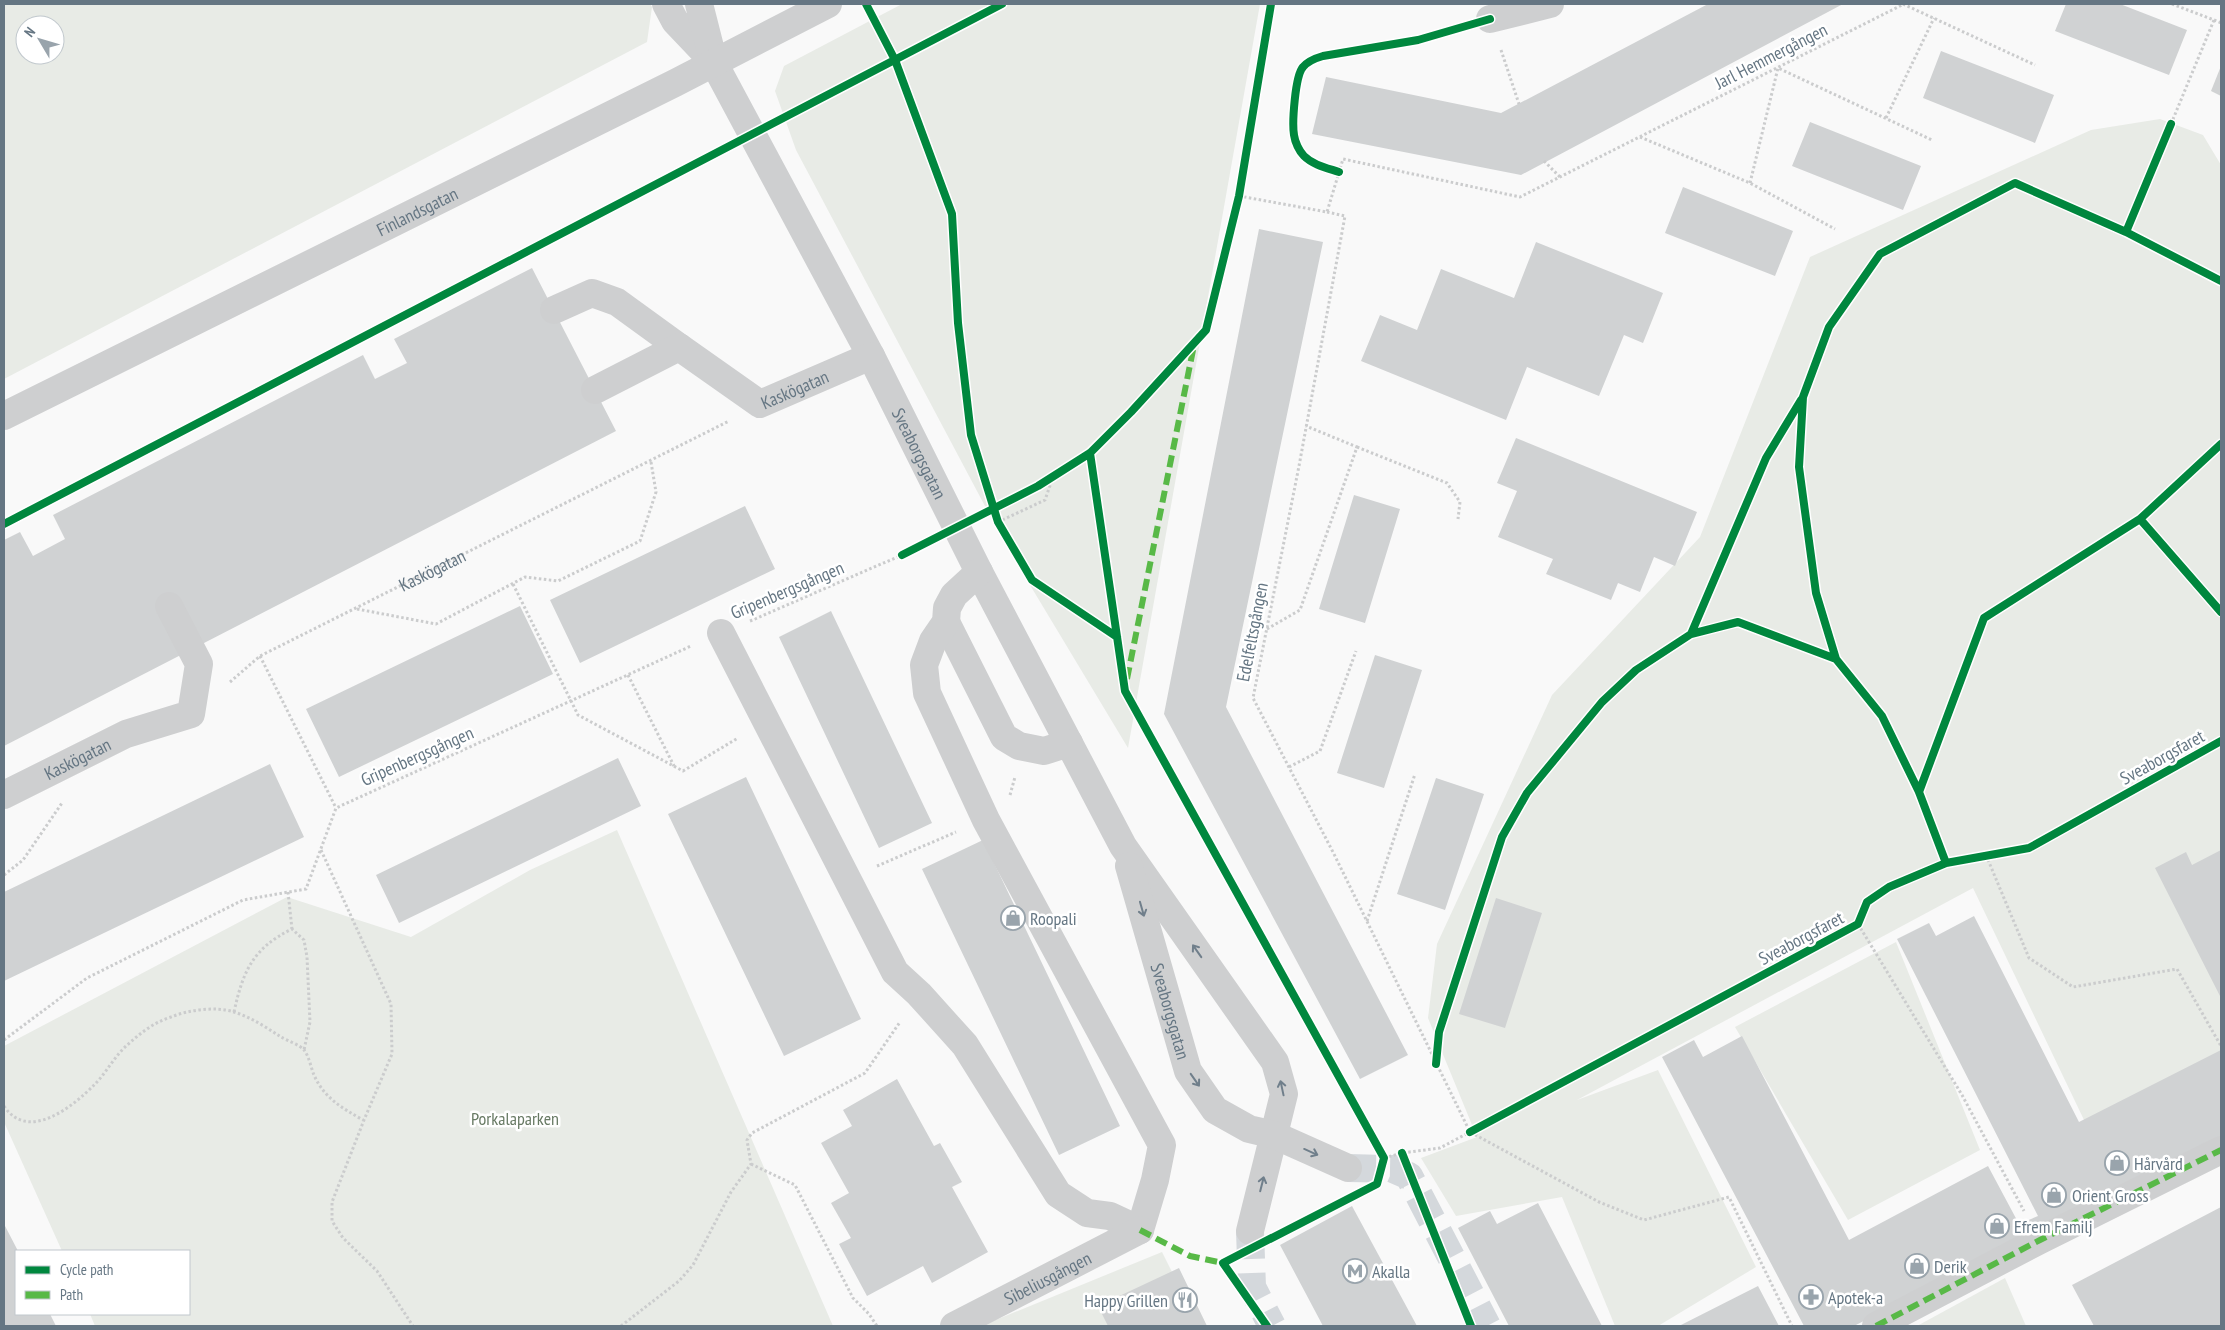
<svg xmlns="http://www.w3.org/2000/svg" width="2225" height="1330" viewBox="0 0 2225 1330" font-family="'PT Sans Narrow',sans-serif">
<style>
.green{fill:#e8ebe6;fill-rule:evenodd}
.building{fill:#d0d2d3}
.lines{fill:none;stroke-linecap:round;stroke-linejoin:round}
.minor-tunnel{stroke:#d4d8dc;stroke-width:28;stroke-dasharray:28 14;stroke-linecap:butt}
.path{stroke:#cbcccd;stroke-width:3;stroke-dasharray:2.5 2.5;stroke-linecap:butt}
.minor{stroke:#cecfd0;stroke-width:28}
.quiet{stroke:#58b947;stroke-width:6;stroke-dasharray:12 6;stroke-linecap:butt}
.cycleway-casing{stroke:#fff;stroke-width:11}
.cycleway{stroke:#00873e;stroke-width:8}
.oneway{stroke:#707f8b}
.labels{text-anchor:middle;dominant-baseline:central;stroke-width:5;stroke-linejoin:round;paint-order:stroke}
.street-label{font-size:18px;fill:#657683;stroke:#fff}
.poi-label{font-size:18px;fill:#657683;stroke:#fff;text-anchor:start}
.park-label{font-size:18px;fill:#687a64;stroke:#fff}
</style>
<rect width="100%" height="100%" fill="#f9f9f9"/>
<!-- green -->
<path class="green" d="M4,4h646l2,3 -5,35 -643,337zM25,25h30v30h-30z
M902,4h358l-132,744 -125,-208 -207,-390 -21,-59 9,-25z
M2160,119l43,16 18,30v945l-114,58 -134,-280 -396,212 81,-30 98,197 -98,59h-43l-53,-129 -106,19 -35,-58 56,-21 -49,-119 9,-74 115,-249 148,-158 110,-280 281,-127z
M617,830l216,496h-738l-5,-12h99v-63h-127l-58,-129v-76l283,-149 124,40 119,-67z
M1896,942l84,208 -132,70 -113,-193z
M1162,1252l37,74h-218z
M2005,1278l21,48h-109z"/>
<!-- building -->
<path class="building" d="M1708,4h135l-322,171 -209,-41 14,-57 175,36z
M2066,4h54l67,26 -18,45 -114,-44z
M1941,51l113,44 -19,48 -112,-45z
M2221,66v30l-10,-5z
M1810,122l111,44 -18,44 -111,-44z
M1683,187l110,44 -18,45 -110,-43z
M1259,229l64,13 -97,465 182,348 -48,24 -196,-365z
M1536,242l127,51 -20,50 -19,-8 -25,61 -72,-29 -21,53 -145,-59 19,-46 37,15 24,-61 73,29z
M532,268l84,163 -612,315v-206l16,-8 13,24 32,-17 -12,-24 310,-160 12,24 32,-16 -13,-24z
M1516,438l181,74 -22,54 -21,-9 -14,35 -22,-9 -7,17 -65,-26 7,-15 -55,-22 19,-46 -20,-8z
M1354,495l46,14 -35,114 -46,-14z
M745,506l30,63 -195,94 -30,-63z
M520,606l33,68 -214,103 -33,-68z
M831,611l101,212 -53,25 -100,-211z
M1375,655l47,15 -38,118 -47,-15z
M618,758l23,48 -242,117 -23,-48z
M270,764l34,73 -300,144v-89z
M746,777l115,242 -77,37 -116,-242z
M1436,778l48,16 -39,116 -48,-16z
M983,840l137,286 -61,29 -137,-286z
M2221,850v148l-66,-130 31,-16 6,13z
M1496,898l46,15 -37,115 -46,-14z
M1974,916l105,206 142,-72v88l-367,188h-50l-142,-269 32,-17 9,17 39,-21 107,204 139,-74 31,58 19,-8 -141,-277 32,-16 7,13z
M897,1079l37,67 6,-3 22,39 -10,5 36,65 -56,31 -9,-17 -56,30 -28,-52 12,-6 -20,-35 18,-10 -28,-50 31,-17 -9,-16z
M1538,1203l64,123h-93l-51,-98 32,-17 7,13z
M1352,1206l65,120h-94l-43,-81z
M2221,1207v119h-127l-22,-41z
M4,1224l14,27h-2v63h34l6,12h-52z
M1179,1268l28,58h-99l-10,-20z
M1758,1286l21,40h-100z"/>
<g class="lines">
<!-- minor-tunnel -->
<path class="minor-tunnel" d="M1348,1168l45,1 16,7 78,150
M1250,1231l2,56 20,39"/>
<!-- path -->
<g class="path">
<path d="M1903,4l132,61"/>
<path d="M2214,20l7,3"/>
<path d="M1501,50l18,54"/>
<path d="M1886,118l48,-100"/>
<path d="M2171,124l43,-104 -42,-16"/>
<path d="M1640,137l110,46 85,46"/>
<path d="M1544,161l16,16"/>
<path d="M1750,183l28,-115 154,72"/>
<path d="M1239,196l88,16 16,-53 177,38 384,-193"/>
<path d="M1327,212l18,4 -46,250 -46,232 81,156 136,278 129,70 45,18 85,-23 63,129"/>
<path d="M1357,447l90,36 13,19 -2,17"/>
<path d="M998,522l47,-22 8,-23"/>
<path d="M513,584l65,131 105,56 55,-33"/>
<path d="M357,609l79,15 89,-47 33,4 82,-40 16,-49 -5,-30"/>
<path d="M750,621l152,-66"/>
<path d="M1267,629l33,-19 57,-163 -51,-21"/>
<path d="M260,656l76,152"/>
<path d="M628,675l46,91"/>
<path id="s1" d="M230,682l30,-26 469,-235"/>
<path d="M1289,767l31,-16 36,-100"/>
<path d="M1010,795l5,-18"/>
<path d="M321,850l70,154 1,50 -28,66 -32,82v19l11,17 34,33 36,55"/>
<path d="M1986,855l43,103 44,29 104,-18 44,77"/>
<path d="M877,866l79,-34"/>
<path d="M4,875l19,-15 39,-57"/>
<path d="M288,892l4,37"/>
<path d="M1367,921l48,-147"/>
<path d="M1858,924l104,171 62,116"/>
<path d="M234,1012c9,-41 19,-64 58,-83l12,11 3,17 3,65 -6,28"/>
<path d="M4,1040l83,-62 156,-78 63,-11 30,-81 355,-162"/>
<path d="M4,1106c24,37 70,0 91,-22 11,-11 18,-25 29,-36 14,-13 28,-25 47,-31 17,-7 45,-11 63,-5 17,5 33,16 47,25 7,4 19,8 23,13 5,6 7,18 10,25 10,23 28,33 49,45"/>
<path d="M1384,1158l18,-5 38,-5 30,-16"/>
<path d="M751,1164l44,21 58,113 16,16 8,12"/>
<path d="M621,1326l58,-45 14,-16 38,-73 20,-28 -4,-24 5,-7 113,-60 35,-51"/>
</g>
<!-- minor -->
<g class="minor">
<path d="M666,4l9,17 38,40"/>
<path id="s2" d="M699,4l15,59 157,293 108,216 144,274 152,216 9,32 -34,137"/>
<path d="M1490,19l60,-15"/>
<path d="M554,310l38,-17 25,9 62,45"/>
<path id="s3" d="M595,390l84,-43 81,57 111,-48"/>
<path id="s4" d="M4,416l671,-333 153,-79"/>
<path d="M946,622l58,115 15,9 25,5 25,-8"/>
<path d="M721,633l174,339 24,22 46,51 93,149 29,19 23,3 30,14 15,-50 7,-35 -176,-325 -59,-127 -3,-28 9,-24 13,-19 1,-14 7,-13 25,-23"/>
<path id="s5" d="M4,795l122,-61 65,-20 8,-50 -30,-58"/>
<path id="s6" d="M1129,866l59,205 27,39 34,19 25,6 74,33"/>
<path id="s7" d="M954,1326l186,-96"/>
<path d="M1876,1326l164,-86 181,-90"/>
</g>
<!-- quiet -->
<path class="quiet" d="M1127,679l67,-334
M1140,1230l50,26 33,7
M1876,1326l164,-86 181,-90"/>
<defs>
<path id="cycleway" d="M866,4l29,56 57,154 6,109 13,112 27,87 34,58 85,57
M1339,172c-12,-4 -26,-7 -35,-16 -5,-5 -9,-14 -10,-21 -2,-12 1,-59 9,-68 5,-6 13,-9 20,-11l95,-16 72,-21
M2126,232l45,-108
M1090,453l35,238 259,467 -7,26 -154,79 44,63
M2140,519l81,93
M4,524l998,-520
M902,555l136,-69 52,-33 41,-41 75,-82 33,-134 32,-192
M1691,634l75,-176 35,-58
M1836,659l-20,-66 -17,-126 4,-70 26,-70 51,-73 135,-71 111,49 95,49
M1919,792l65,-174 156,-99 81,-75
M1436,1064l3,-32 63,-195 25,-44 75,-91 34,-32 55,-36 47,-12 98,37 46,57 37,76 27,71
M1470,1132l388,-208 9,-22 22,-15 57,-24 83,-15 192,-107
M1402,1153l69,173"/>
</defs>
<!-- cycleway casing -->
<use href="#cycleway" class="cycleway-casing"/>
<!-- cycleway -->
<use href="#cycleway" class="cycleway"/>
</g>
<!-- one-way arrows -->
<defs><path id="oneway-shaft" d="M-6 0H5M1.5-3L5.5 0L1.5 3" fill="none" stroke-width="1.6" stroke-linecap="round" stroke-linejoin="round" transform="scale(1.25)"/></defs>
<g class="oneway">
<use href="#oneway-shaft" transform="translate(1142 909) rotate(74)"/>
<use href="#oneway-shaft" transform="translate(1197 951) rotate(-125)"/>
<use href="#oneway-shaft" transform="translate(1195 1080) rotate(55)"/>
<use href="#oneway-shaft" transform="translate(1282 1088) rotate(-102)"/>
<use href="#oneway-shaft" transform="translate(1311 1152) rotate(24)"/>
<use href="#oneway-shaft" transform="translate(1262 1184) rotate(-76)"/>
</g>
<!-- icons -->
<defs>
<symbol id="shop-ring" viewBox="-11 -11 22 22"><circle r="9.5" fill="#fff" stroke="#99a4ac" stroke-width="1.5"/><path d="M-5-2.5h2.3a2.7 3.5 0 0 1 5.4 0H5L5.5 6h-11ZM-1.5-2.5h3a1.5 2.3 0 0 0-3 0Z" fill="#99a4ac"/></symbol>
<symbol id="metro-ring" viewBox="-11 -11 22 22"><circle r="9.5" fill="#fff" stroke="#99a4ac" stroke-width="1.5"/><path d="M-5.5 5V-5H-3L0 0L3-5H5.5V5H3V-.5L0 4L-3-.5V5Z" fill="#99a4ac"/></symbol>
<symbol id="pharmacy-ring" viewBox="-11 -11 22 22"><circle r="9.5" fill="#fff" stroke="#99a4ac" stroke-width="1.5"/><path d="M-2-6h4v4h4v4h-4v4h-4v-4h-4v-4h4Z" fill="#99a4ac"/></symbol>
<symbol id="restaurant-ring" viewBox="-11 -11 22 22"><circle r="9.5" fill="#fff" stroke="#99a4ac" stroke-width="1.5"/><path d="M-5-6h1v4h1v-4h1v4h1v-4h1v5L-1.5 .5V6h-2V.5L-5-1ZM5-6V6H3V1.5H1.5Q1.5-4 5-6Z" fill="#99a4ac"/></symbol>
</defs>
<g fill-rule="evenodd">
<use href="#shop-ring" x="999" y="904" width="28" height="28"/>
<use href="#shop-ring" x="2103" y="1149" width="28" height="28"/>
<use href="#shop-ring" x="2040" y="1181" width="28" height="28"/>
<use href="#shop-ring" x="1983" y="1212" width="28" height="28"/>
<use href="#shop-ring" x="1903" y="1252" width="28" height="28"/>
<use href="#metro-ring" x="1341" y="1257" width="28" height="28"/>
<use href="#pharmacy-ring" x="1797" y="1283" width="28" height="28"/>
<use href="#restaurant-ring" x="1171" y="1286" width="28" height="28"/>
</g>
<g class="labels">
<!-- street labels -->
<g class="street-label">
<text transform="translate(1771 56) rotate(-27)">Jarl Hemmergången</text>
<text stroke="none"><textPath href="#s4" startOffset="461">Finlandsgatan</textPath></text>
<text stroke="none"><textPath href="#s3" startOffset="231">Kaskögatan</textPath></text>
<text stroke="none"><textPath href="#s2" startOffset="502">Sveaborgsgatan</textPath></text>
<text stroke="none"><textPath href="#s1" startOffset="232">Kaskögatan</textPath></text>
<text transform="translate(787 590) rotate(-23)">Gripenbergsgången</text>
<text transform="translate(1252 632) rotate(-79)">Edelfeltsgången</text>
<text transform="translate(417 756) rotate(-24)">Gripenbergsgången</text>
<text transform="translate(2162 757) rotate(-29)">Sveaborgsfaret</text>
<text stroke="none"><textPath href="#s5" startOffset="82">Kaskögatan</textPath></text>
<text transform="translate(1801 938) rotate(-28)">Sveaborgsfaret</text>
<text stroke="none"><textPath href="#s6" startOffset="151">Sveaborgsgatan</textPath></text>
<text stroke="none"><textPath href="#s7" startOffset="105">Sibeliusgången</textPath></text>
</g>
<!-- poi labels -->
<g class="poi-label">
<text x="1030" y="918">Roopali</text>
<text x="2134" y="1163">Hårvård</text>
<text x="2072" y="1195">Orient Gross</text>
<text x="2014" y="1226">Efrem Familj</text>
<text x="1934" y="1266">Derik</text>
<text x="1372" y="1271">Akalla</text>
<text x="1828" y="1297">Apotek-a</text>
<text x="1168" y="1300" text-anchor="end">Happy Grillen</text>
</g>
<!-- park labels -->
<g class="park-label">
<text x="515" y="1118">Porkalaparken</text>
</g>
</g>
<!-- border -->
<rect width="2225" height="1330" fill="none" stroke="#657683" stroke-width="10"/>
<!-- legend -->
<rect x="15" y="1250" width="175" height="65" fill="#ffffff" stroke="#c1c8cd"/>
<rect x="25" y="1266" width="25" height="8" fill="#00873e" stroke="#c1c8cd"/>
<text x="60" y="1275" font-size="15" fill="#657683">Cycle path</text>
<rect x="25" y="1291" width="25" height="8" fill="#58b947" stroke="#c1c8cd"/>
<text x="60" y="1300" font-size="15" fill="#657683">Path</text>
<!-- north arrow -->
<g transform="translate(40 40) rotate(308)"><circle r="24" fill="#ffffff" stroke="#c1c8cd"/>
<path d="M0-4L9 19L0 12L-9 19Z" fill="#99a4ac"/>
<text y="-8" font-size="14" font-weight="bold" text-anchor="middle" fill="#657683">N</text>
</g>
</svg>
